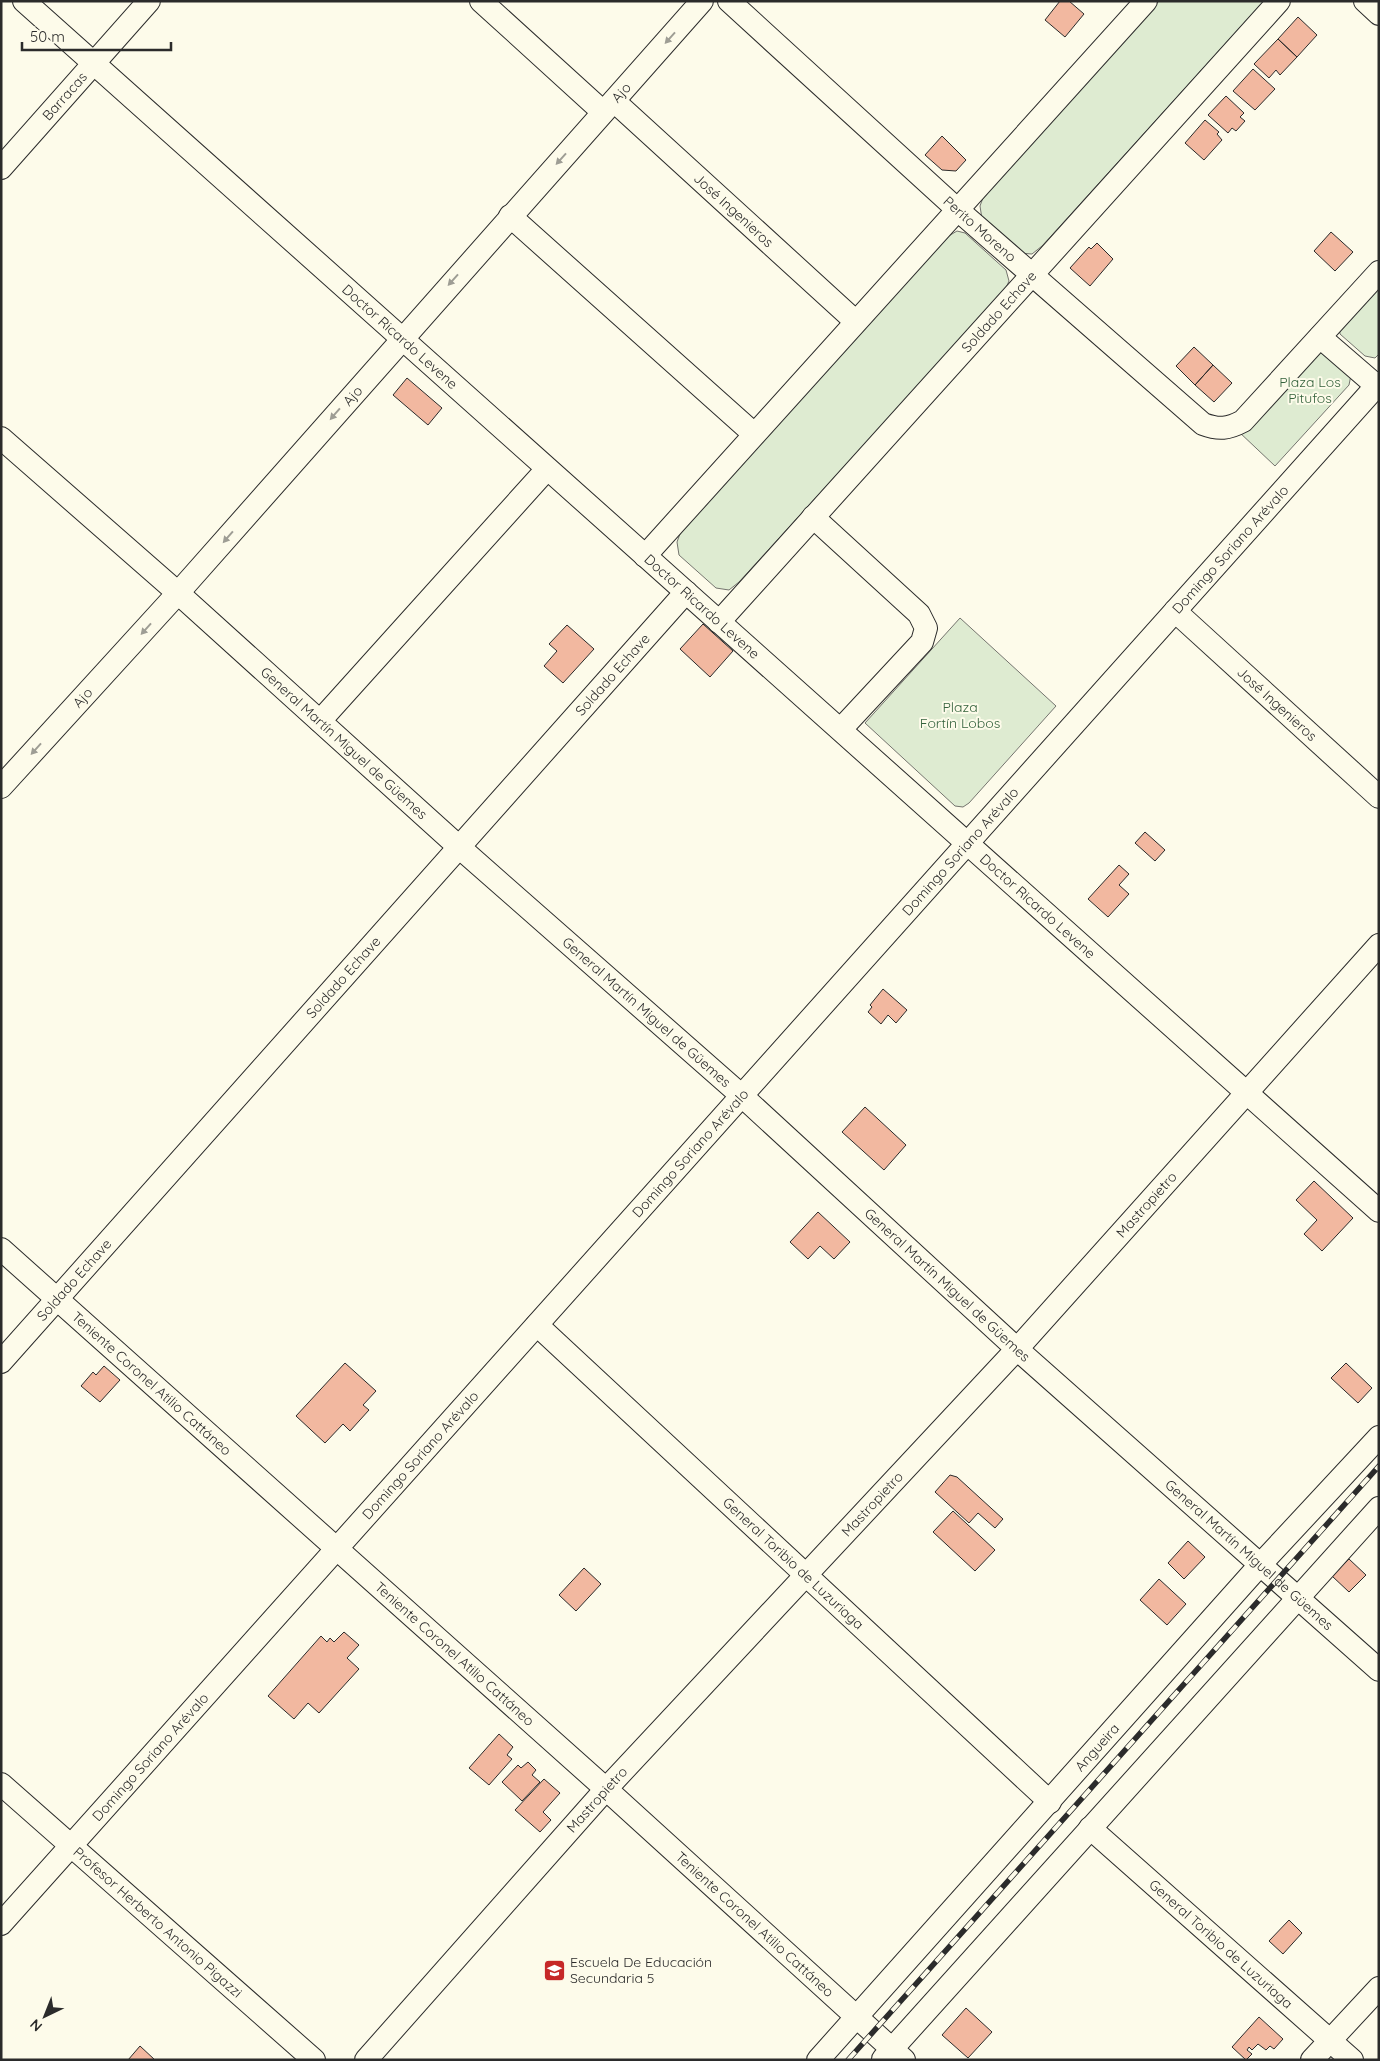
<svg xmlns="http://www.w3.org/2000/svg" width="1380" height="2061" viewBox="0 0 1380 2061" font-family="Quicksand,sans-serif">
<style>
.green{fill:#deebd1;stroke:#74746e}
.building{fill:#f2b8a0;stroke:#2b2b2b}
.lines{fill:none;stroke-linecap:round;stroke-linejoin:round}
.minor-casing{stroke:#2b2b2b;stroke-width:24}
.minor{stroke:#fdfbea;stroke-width:22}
.rail-casing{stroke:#2b2b2b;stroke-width:5.5}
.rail{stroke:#fdfbea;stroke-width:4;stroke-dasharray:11;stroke-linecap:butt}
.oneway{fill:#9e9d94}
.labels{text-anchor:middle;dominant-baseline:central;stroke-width:4;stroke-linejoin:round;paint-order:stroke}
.street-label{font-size:14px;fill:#2b2b2b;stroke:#fdfbea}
.park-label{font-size:14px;fill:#34623c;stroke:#fdfbea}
.poi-label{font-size:14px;fill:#2b2b2b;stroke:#fdfbea;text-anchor:start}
</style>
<rect width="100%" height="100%" fill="#fdfbea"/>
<!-- green -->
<path class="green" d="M1159,1h105l-222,245 -10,8 -13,-1 -37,-34 -2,-13 4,-11z
M957,231l8,2 41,37 3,11 -4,9 -266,292 -10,8 -13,-2 -37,-33 -2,-13 4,-11 266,-294z
M1379,283v71l-4,4 -10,-2 -25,-22 -1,-8z
M1324,350l27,25 -2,10 -74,81 -37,-35 74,-80z
M960,618l96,88 -87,97 -6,4 -8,-1 -90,-83z"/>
<!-- building -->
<path class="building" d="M1060,1h9l15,13 -19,23 -20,-17z
M1298,17l19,18 -20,22 -19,-18z
M1278,39l19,18 -17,18 -4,-5 -7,8 -15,-14z
M1253,69l22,20 -20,21 -22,-19z
M1226,96l18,17 -4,4 5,4 -9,10 -4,-3 -4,5 -20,-18z
M1205,120l14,12 -2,2 5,6 -18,20 -19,-17z
M942,136l24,24 -10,11 -14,-1 -17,-15z
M1331,232l22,20 -18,19 -21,-20z
M1097,243l16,16 -23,27 -20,-18 19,-21 2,2z
M1194,347l19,18 -18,20 -19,-19z
M1213,365l19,18 -18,19 -19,-17z
M407,378l35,30 -14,17 -35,-30z
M703,624l30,27 -23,26 -30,-28z
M567,625l27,24 -31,34 -19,-17 13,-15 -8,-7z
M1145,832l20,18 -10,11 -20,-18z
M1119,865l10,9 -10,11 10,9 -21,23 -20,-18z
M883,989l24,21 -11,13 -8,-8 -7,9 -13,-12 4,-5 -2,-2z
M865,1107l41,38 -22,25 -42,-38z
M1314,1181l39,37 -31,33 -18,-17 13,-14 -21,-20z
M818,1212l32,30 -16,17 -14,-13 -12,13 -18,-17z
M345,1363l31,28 -13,14 6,5 -19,21 -7,-7 -18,19 -29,-27z
M1346,1363l26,25 -14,15 -27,-25z
M104,1366l16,14 -20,22 -19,-16 12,-14 3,3z
M950,1475l7,2 46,42 -8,9 -17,-15 -9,10 -34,-31z
M953,1511l42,39 -20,21 -42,-39z
M1188,1541l17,16 -21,22 -16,-16z
M1349,1559l17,16 -17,17 -17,-16z
M584,1568l17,16 -25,27 -17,-16z
M1159,1579l27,25 -19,21 -27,-25z
M344,1632l15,13 -12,13 12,11 -40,44 -11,-10 -14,16 -26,-23 53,-60 6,6 3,-4 4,4z
M499,1734l14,13 -6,8 5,4 -23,26 -20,-17z
M528,1762l8,8 -4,5 8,7 -18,19 -20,-19 16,-17 3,3z
M544,1779l16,14 -17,19 8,8 -11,12 -25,-22z
M1289,1920l13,13 -19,21 -14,-13z
M966,2008l26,24 -24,26 -26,-23z
M1259,2017l24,22 -9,10 -4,-3 -4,4 -8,-6 -6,6 -3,-3 -2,3 5,4 -6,6 -14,-13z
M140,2046l15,14h-27z"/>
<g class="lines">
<defs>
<g id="minor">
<path id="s1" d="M24,1l1355,1210"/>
<path d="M481,1l122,111"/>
<path id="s2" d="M729,1l230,210 244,213c16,6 25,5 40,-3l136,-149"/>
<path d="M1365,1l14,13"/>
<path id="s3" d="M614,101l241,220"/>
<path id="s4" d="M1,168l148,-167"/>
<path d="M510,216l244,218"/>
<path d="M1320,337l59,51"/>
<path id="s5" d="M1,438l177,155 281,254 283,249 275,253 362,321"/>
<path d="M813,517l106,97 7,14 -4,14 -81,87"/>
<path d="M645,556l501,-555"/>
<path id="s6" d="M1175,611l204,186"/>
<path id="s7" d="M719,622l560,-621"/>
<path d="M320,721l227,-252"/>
<path id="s8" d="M1,787l177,-194 524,-592"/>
<path id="s9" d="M1,1249l605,540 298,271"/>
<path id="s10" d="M537,1325l513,477"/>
<path id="s11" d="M1,1362l685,-770"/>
<path id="s12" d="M1,1784l313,276"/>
<path id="s13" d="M1090,1828l262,232"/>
<path id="s14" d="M1,1924l1378,-1541"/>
<path d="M883,2059l496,-551"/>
<path id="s15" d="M366,2060l240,-271 411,-440 362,-404"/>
<path id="s16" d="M818,2060l441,-494 120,-129"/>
<path d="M1312,2060l67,-72"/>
</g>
</defs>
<!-- minor casing -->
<use href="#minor" class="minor-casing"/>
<!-- minor -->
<use href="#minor" class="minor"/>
<defs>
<path id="rail" d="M848,2060l531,-594"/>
</defs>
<!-- rail casing -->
<use href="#rail" class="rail-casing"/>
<!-- rail -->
<use href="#rail" class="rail"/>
</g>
<!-- one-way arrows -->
<defs><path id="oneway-solid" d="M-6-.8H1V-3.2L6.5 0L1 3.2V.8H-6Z" transform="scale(1.25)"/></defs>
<g class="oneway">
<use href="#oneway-solid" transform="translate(670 38) rotate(132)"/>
<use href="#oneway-solid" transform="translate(561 159) rotate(132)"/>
<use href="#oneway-solid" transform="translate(453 280) rotate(132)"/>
<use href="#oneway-solid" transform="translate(335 414) rotate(131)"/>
<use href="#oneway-solid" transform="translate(228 537) rotate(131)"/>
<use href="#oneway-solid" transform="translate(146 629) rotate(132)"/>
<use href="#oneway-solid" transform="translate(36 749) rotate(132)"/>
</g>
<!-- icons -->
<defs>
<symbol id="school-square" viewBox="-11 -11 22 22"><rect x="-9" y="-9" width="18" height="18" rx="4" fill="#c62828" stroke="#fdfbea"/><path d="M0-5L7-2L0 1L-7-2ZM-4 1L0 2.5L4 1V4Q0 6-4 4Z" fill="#fff"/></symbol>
</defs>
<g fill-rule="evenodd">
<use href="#school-square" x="542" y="1958" width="25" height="25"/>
</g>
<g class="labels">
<!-- street labels -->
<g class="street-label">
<text stroke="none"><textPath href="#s8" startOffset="931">Ajo</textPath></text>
<text stroke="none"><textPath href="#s4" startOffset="96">Barracas</textPath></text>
<text stroke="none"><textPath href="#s3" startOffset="162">José Ingenieros</textPath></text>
<text stroke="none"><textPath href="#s2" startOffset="339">Perito Moreno</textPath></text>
<text stroke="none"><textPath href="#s7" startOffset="418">Soldado Echave</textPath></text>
<text stroke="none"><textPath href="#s1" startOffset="504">Doctor Ricardo Levene</textPath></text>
<text stroke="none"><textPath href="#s8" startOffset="526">Ajo</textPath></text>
<text stroke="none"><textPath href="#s14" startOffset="1844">Domingo Soriano Arévalo</textPath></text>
<text stroke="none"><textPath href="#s1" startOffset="909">Doctor Ricardo Levene</textPath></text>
<text stroke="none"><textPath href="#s11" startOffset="920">Soldado Echave</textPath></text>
<text stroke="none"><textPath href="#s8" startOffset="121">Ajo</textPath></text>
<text stroke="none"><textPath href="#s6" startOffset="138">José Ingenieros</textPath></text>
<text stroke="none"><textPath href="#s5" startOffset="459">General Martín Miguel de Güemes</textPath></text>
<text stroke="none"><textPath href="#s14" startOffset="1439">Domingo Soriano Arévalo</textPath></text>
<text stroke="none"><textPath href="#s1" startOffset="1359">Doctor Ricardo Levene</textPath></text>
<text stroke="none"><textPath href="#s11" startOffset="515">Soldado Echave</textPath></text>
<text stroke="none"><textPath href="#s5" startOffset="864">General Martín Miguel de Güemes</textPath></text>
<text stroke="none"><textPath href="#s14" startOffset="1034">Domingo Soriano Arévalo</textPath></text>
<text stroke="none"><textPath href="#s15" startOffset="1158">Mastropietro</textPath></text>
<text stroke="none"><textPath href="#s11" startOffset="110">Soldado Echave</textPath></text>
<text stroke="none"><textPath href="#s5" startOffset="1270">General Martín Miguel de Güemes</textPath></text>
<text stroke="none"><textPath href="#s9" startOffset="202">Teniente Coronel Atilio Cattáneo</textPath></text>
<text stroke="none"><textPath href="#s14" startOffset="629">Domingo Soriano Arévalo</textPath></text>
<text stroke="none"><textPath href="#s15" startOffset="752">Mastropietro</textPath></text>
<text stroke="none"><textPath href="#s5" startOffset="1675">General Martín Miguel de Güemes</textPath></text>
<text stroke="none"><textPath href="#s10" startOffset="350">General Toribio de Luzuriaga</textPath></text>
<text stroke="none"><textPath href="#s9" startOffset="608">Teniente Coronel Atilio Cattáneo</textPath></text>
<text stroke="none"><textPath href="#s16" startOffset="419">Angueira</textPath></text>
<text stroke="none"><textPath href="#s14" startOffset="224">Domingo Soriano Arévalo</textPath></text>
<text stroke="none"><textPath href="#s15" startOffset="348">Mastropietro</textPath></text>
<text stroke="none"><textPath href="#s12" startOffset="209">Profesor Herberto Antonio Pigazzi</textPath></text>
<text stroke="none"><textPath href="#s9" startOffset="1012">Teniente Coronel Atilio Cattáneo</textPath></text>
<text stroke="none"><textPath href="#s13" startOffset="175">General Toribio de Luzuriaga</textPath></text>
</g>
<!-- park labels -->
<g class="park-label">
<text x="1310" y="382">Plaza Los<tspan x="1310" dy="16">Pitufos</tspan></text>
<text x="960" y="707">Plaza<tspan x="960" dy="16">Fortín Lobos</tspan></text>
</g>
<!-- poi labels -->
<g class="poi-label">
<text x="570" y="1962">Escuela De Educación<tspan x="570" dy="16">Secundaria 5</tspan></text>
</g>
</g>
<!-- border -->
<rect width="1380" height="2061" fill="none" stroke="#2b2b2b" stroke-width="5"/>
<!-- north arrow -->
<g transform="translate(45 2016) rotate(223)" stroke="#fdfbea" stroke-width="4" paint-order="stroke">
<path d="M0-4L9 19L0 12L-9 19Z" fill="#2b2b2b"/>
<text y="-8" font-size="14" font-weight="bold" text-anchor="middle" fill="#2b2b2b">N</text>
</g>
<!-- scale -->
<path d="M22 42v8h149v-8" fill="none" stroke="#2b2b2b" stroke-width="2.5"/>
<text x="30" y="42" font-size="15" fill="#2b2b2b" stroke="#fdfbea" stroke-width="4" paint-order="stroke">50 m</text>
</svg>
